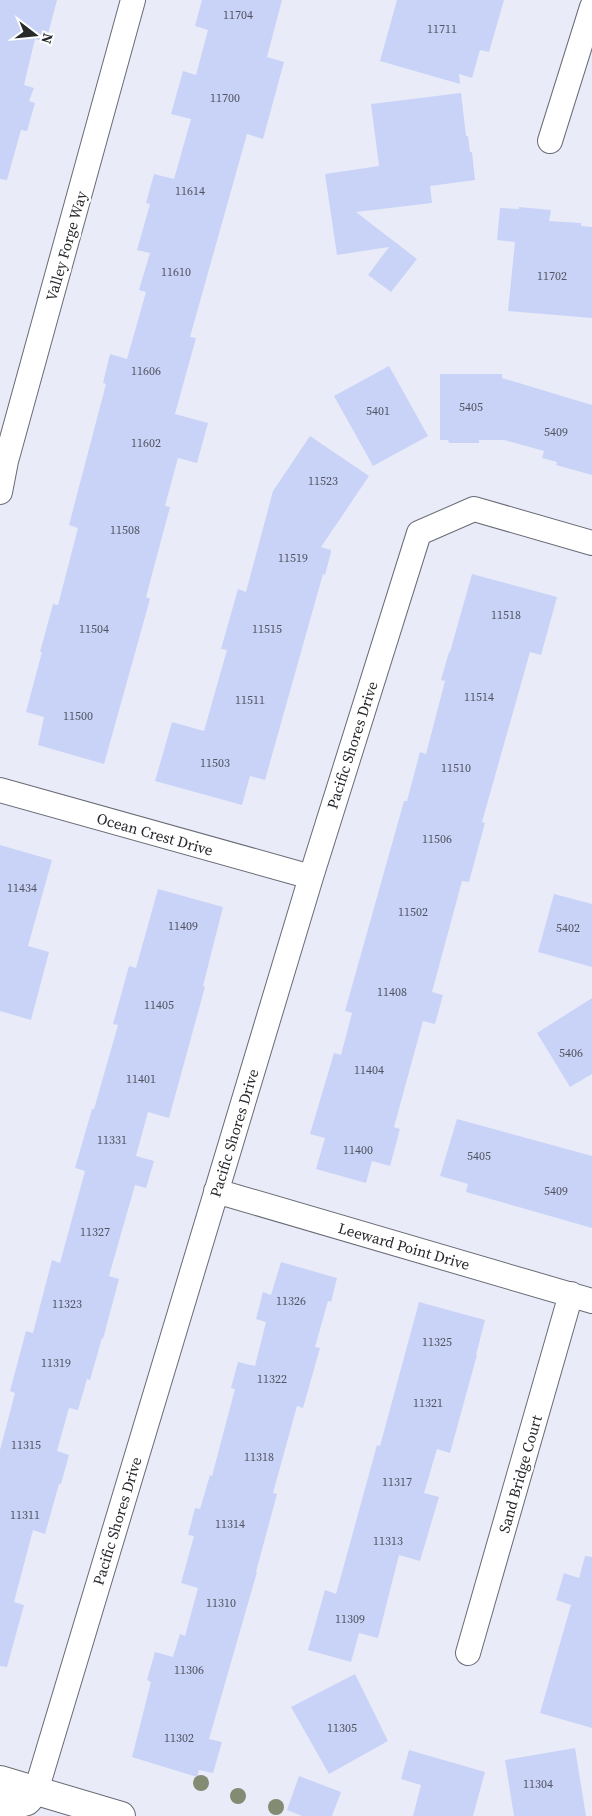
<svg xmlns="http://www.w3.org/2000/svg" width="592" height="1816" viewBox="0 0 592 1816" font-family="'Source Serif 4',serif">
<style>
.building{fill:#c9d3f7}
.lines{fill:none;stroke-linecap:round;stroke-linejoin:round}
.street-casing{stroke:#686b75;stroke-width:26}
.secondary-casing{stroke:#686b75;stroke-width:30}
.street{stroke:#fff;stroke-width:24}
.secondary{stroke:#fff;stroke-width:28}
.tree{fill:#838b72}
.labels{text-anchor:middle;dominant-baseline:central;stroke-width:5;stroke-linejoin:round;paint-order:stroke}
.number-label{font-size:12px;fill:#505460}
.street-label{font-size:15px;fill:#27292d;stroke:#fff}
</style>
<rect width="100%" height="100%" fill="#e9ecf8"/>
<!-- building -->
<path class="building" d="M0,0h57l-11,42 -11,-3 -11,46 10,3 -5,13 6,2 -8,28 -6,-1 -14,50 -7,-1z
M202,0h80l-15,57 17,5 -21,77 -16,-5 -57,203 6,1 -21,76 33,9 -11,40 -19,-5 -13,48 5,1 -24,90 4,2 -46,165 -66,-19 6,-28 -18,-5 16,-60h-2l13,-48 5,1 20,-77 -9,-3 37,-141 -3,-1 7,-29 17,5 19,-67 -7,-2 11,-37 -13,-3 13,-46 -4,-1 8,-29 20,5 17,-60 -20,-5 12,-43 13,4 12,-45 -13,-4z
M397,0h107l-15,52 -9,-2 -8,28 -13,-4 1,10 -80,-23z
M461,93l5,43h2l2,16h2l3,28 -45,6 2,17 -76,9 61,47 -26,33 -23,-17 21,-28 -52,8 -12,-81 54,-8 -8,-62z
M519,207l32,3 -2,11 32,2v3l11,1v91l-84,-7 7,-69 -18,-2 3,-32 19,1z
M389,366l39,70 -55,30 -39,-70z
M440,374h62v4l90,27v70l-36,-10 1,-3 -15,-4 2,-7 -40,-11h-25v3h-30l-1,-3h-8z
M310,436l59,40 -48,71 10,3v2l-6,23 -2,-1 -58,206 -15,-4 -8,29 -87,-24 17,-59 32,9 23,-81 -6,-1 17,-60 8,3 27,-101z
M472,574l85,23 -16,58 -11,-3 -48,170 3,1 -16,59 -7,-1 -30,111 11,3 -8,29 -12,-3 -29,106 6,2 -10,37 -18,-5 -6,22 -50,-14 9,-31 -15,-4 24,-81 7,2 11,-42 -7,-2 59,-210h3l13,-49 6,2 19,-73 -4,-1 8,-28h1z
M0,845l52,15 -24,86 21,6 -18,68 -31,-9z
M158,889l65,18 -20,79 2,1 -36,131 -21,-6 -12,44 18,5 -8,27 -11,-3 -26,91 10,3 -16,60 -1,-1 -12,42 -3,-1 -9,31 -9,-2 -12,43 12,4 -8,29h-2l-14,50 -12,-4 -19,72 10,3 -17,62 -7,-1v-216l15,-57 -5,-2 16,-60 7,2 19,-73 8,3 25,-92 -10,-3 17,-59h2l24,-84 -5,-1 16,-58 7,2z
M554,894l38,10v63l-54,-15z
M592,998v76l-22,13 -33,-54z
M457,1119l135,37v72l-126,-36 2,-8 -28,-8z
M281,1262l56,16 -6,24 -3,-1 -13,46 5,1 -17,60 -6,-2 -24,87 4,1 -21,78h1l-48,167 13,3 -9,31 -14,-3 -2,7 -65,-20 19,-75 -4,-2 8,-28 18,5 7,-23 5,2 13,-48 -17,-5 13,-47 -6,-1 7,-27 5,1 10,-34 2,1 23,-87 -4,-1 7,-26 17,4 11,-44 -10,-3 7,-27 8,3z
M419,1302l66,18 -9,35h1l-27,98 -13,-4 -13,44 15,4 -19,64 -21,-6 -21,83 -19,-5 -8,29 -43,-12 17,-60 11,4 41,-149 3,1z
M585,1556l7,1v171l-52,-15 31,-108 -15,-5 8,-27 15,5z
M355,1674l33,67 -59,33 -38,-67z
M575,1748l11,68h-72l-9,-56z
M409,1750l76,22 -12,44h-60l8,-31 -20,-6z
M299,1776l42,16 -9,24h-30l-15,-6z"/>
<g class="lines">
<defs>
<path id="street" d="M550,141l42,-134
M0,492l6,-31 127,-461
M0,790l311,87
M216,1191l376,110
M468,1653l103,-359
M36,1791l275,-914 108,-344 55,-24 118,34"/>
<path id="secondary" d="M0,1780l121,36
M0,1809l27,-8 9,-10"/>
</defs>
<!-- street casing -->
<use href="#street" class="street-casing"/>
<!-- secondary casing -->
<use href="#secondary" class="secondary-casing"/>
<!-- street -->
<use href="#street" class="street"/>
<!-- secondary -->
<use href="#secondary" class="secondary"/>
</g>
<!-- trees -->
<g class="tree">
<circle cx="201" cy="1783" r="8"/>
<circle cx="238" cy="1796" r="8"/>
<circle cx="276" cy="1807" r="8"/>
</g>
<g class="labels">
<!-- number labels -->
<g class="number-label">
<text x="238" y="15">11704</text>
<text x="442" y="29">11711</text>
<text x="225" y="98">11700</text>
<text x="190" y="191">11614</text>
<text x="176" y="272">11610</text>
<text x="552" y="276">11702</text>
<text x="146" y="371">11606</text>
<text x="471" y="407">5405</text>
<text x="378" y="411">5401</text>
<text x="556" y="432">5409</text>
<text x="146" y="443">11602</text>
<text x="323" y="481">11523</text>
<text x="125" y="530">11508</text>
<text x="293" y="558">11519</text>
<text x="506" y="615">11518</text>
<text x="94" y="629">11504</text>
<text x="267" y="629">11515</text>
<text x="479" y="697">11514</text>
<text x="250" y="700">11511</text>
<text x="78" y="716">11500</text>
<text x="215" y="763">11503</text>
<text x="456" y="768">11510</text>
<text x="437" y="839">11506</text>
<text x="22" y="888">11434</text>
<text x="413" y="912">11502</text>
<text x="183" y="926">11409</text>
<text x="568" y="928">5402</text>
<text x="392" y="992">11408</text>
<text x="159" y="1005">11405</text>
<text x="571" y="1053">5406</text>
<text x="369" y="1070">11404</text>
<text x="141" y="1079">11401</text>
<text x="112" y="1140">11331</text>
<text x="358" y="1150">11400</text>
<text x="479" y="1156">5405</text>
<text x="556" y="1191">5409</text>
<text x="95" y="1232">11327</text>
<text x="291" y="1301">11326</text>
<text x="67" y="1304">11323</text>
<text x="437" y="1342">11325</text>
<text x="56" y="1363">11319</text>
<text x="272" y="1379">11322</text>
<text x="428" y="1403">11321</text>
<text x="26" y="1445">11315</text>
<text x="259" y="1457">11318</text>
<text x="397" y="1482">11317</text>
<text x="25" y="1515">11311</text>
<text x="230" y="1524">11314</text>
<text x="388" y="1541">11313</text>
<text x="221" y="1603">11310</text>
<text x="350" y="1619">11309</text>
<text x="189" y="1670">11306</text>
<text x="342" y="1728">11305</text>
<text x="179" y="1738">11302</text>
<text x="538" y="1784">11304</text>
</g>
<!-- street labels -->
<g class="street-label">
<text transform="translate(66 246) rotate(-74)">Valley Forge Way</text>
<text transform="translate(352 745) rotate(-72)">Pacific Shores Drive</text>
<text transform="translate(155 834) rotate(16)">Ocean Crest Drive</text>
<text transform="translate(234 1133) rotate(-73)">Pacific Shores Drive</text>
<text transform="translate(404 1246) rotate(16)">Leeward Point Drive</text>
<text transform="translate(520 1474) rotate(-74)">Sand Bridge Court</text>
<text transform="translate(117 1521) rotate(-73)">Pacific Shores Drive</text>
</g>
</g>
<!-- north arrow -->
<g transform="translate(35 35) rotate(106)" stroke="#ffffff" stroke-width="4" paint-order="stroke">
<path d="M0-4L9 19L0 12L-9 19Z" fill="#27292d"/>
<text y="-8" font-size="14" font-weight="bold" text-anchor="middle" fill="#27292d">N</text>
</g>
</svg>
